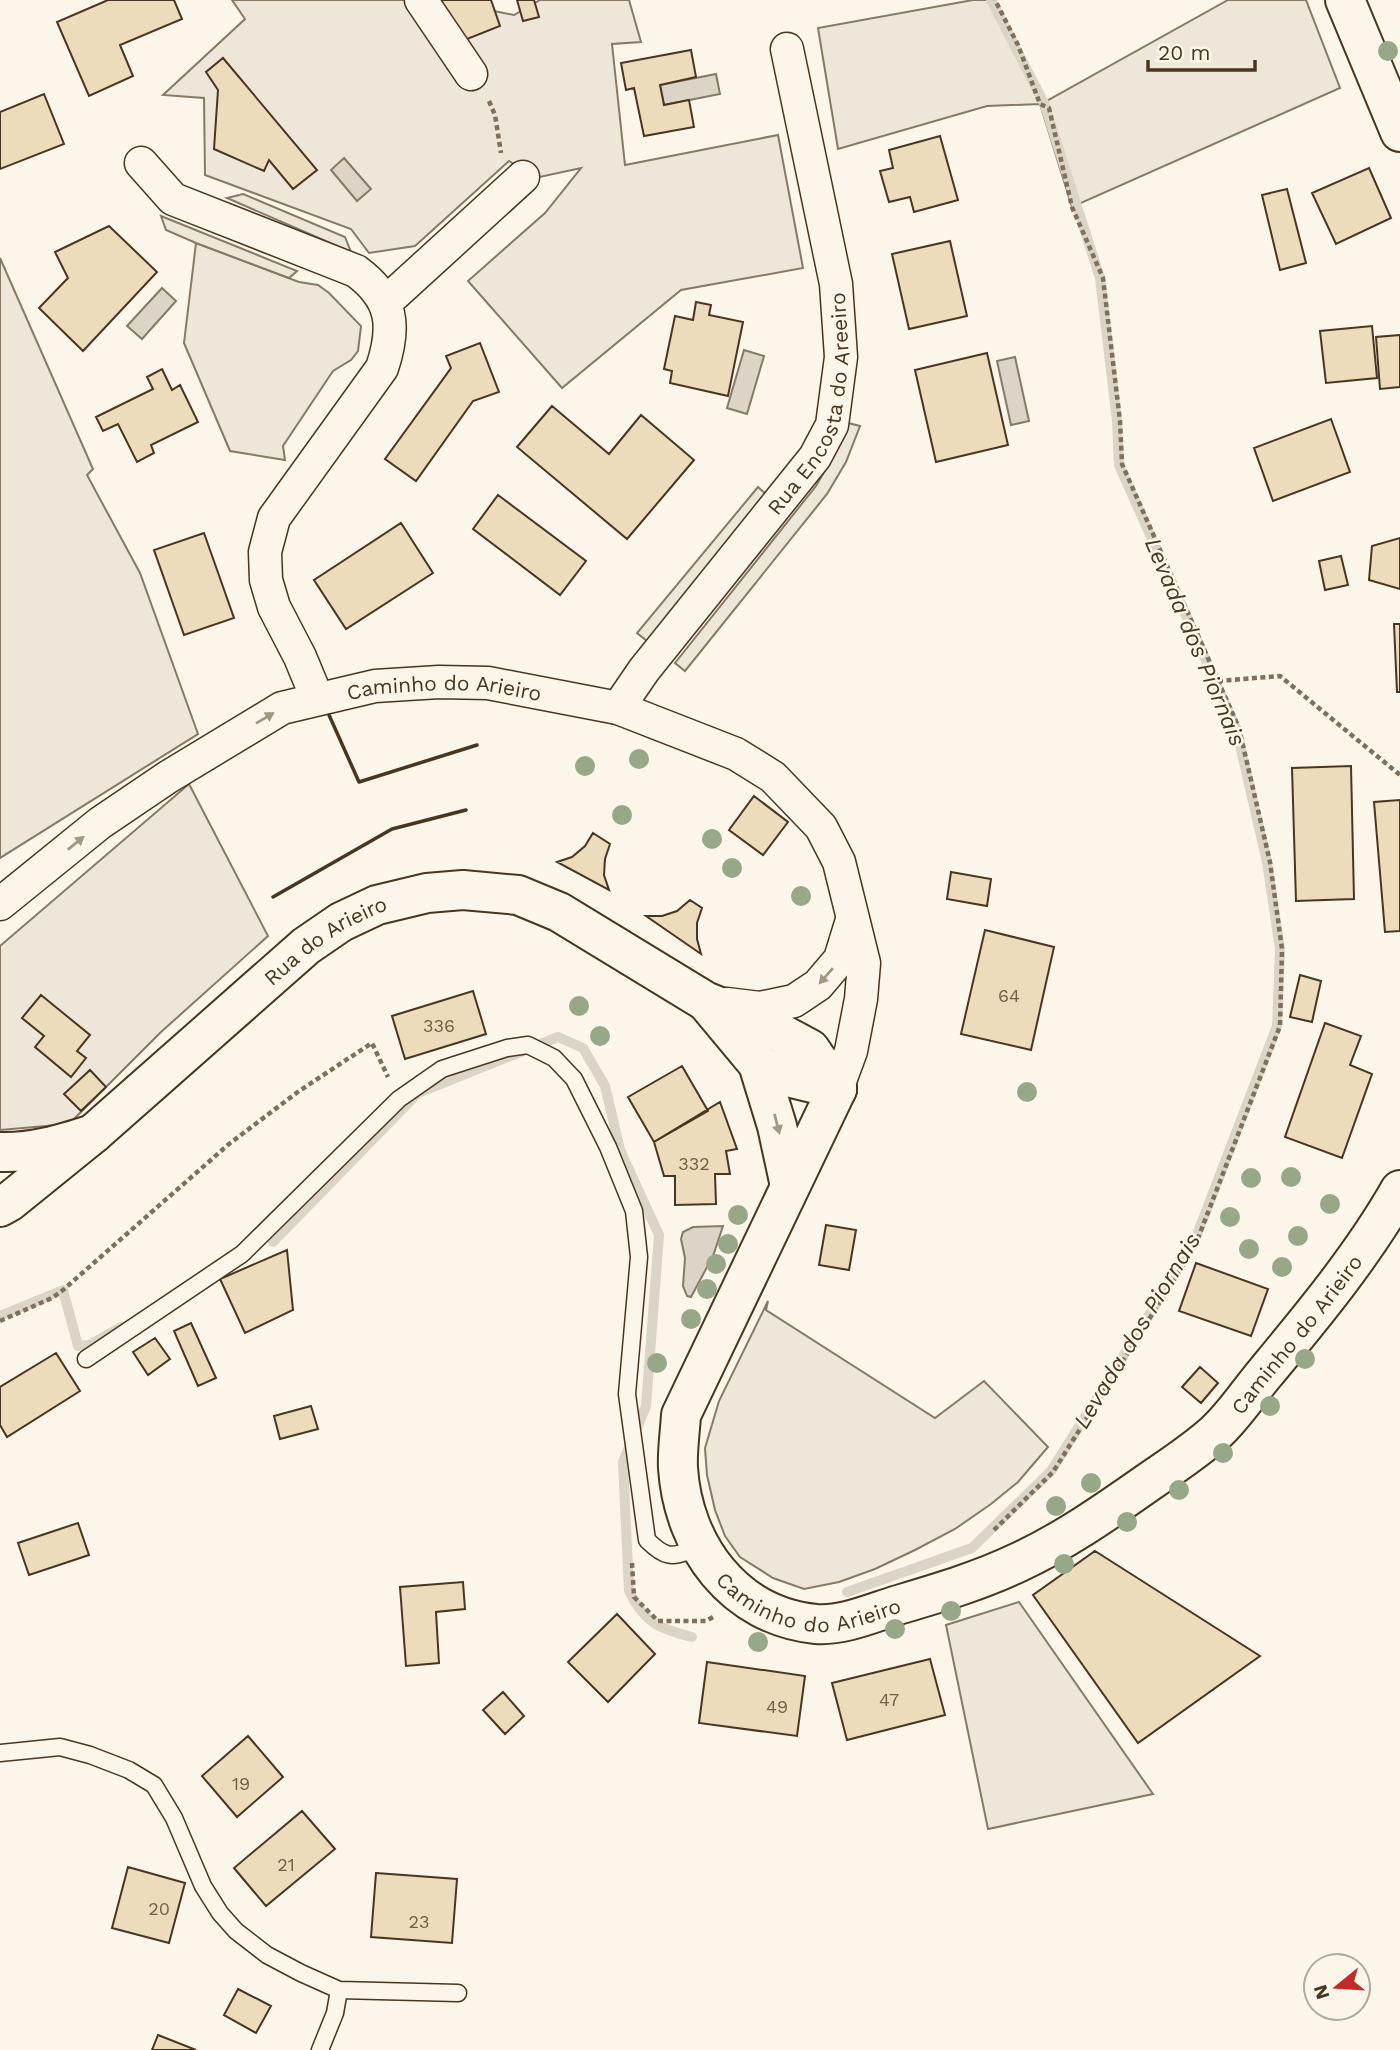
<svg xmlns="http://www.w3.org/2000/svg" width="1400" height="2050" viewBox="0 0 1400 2050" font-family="'Work Sans',sans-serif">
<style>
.green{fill:#ede6d9;stroke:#887966;stroke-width:2}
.parking{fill:#ede7d9;stroke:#887966;stroke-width:2}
.water{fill:#dcd4c6;stroke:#887966;stroke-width:2}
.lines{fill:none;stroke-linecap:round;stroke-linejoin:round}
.stream{stroke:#dcd4c6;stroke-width:10}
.building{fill:#ecdcbc;stroke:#4a3520;stroke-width:2}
.service-casing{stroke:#4a3520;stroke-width:19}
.minor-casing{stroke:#4a3520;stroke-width:35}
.tertiary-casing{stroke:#4a3520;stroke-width:42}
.trunk-casing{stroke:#4a3520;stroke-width:42}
.path{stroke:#7f6f5c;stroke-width:4.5;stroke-dasharray:5 3.5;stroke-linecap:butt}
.service{stroke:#fbf6e9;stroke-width:16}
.minor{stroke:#fbf6e9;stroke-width:32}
.tertiary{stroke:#fbf6e9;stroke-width:38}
.trunk{stroke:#fbf6e9;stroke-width:38}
.wall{stroke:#4a3520;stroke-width:3.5}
.tree{fill:#96a887}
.oneway{fill:#a29684}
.labels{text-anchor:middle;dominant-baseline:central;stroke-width:5;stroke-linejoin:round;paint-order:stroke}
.number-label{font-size:18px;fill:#725f47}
.street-label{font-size:21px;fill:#4a3520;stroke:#fbf6e9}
.water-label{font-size:23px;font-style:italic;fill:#4a3520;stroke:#fbf6e9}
</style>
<rect width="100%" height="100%" fill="#fbf6e9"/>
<!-- green -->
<path class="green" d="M232,0h207l75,15 26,-15h89l12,42 -29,2 13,121 153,-30 25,133 -122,22 -119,98 -94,-107 77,-68 36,-45 -46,10 -26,-17 -94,85 -46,7 -18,-24 -146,-54 -1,-77 -41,-3 82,-76z
M973,0h22l23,45 23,59 187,-104h78l34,88 -268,119 -32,-103 -53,2 -149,43 -20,-121z
M196,243l103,39 19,3 11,8 32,33 -3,25 -7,9 -18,11 -50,75 2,14 -55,-9 -46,-108z
M0,258l93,211 -6,6 53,98 58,161 -198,124z
M189,784l79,152 -107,96 -92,92 -69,6v-184z
M1019,1602l134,192 -165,35 -42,-204z"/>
<!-- parking -->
<path class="parking" d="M243,194l102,43 6,15 -124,-54z
M161,216l136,55 -8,7 -93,-35 -30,-13z
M848,423l12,3 -14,36 -19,32 -142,177 -10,-8 141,-177 18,-31z
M758,487l9,8 -120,146 -10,-8z
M768,1301l-2,9 169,108 49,-37 64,66 -30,35 -27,22 -36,25 -40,21 -40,19 -36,13 -35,7 -31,-11 -33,-21 -15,-21 -10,-26 -8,-35 -2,-27 14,-47z"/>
<!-- water -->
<path class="water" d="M716,74l4,20 -56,11 -4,-20z
M344,158l27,31 -14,12 -26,-31z
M162,288l14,13 -34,38 -15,-13z
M744,350l20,6 -17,58 -20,-6z
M1015,357l14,64 -18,4 -14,-64z
M723,1226l-10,30 -22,41 -4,-1 -4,-10 2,-28 -4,-19 2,-7 10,-5z"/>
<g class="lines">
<!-- stream -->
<path class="stream" d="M273,1242l145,-149 140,-56 25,11 22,38 15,64 39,85 -13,171 -23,56 6,129c15,32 31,38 63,46
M0,1316l63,-26 15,56 11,-1 32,-18
M847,1592l125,-44 79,-77 142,-226 84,-219 3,-77 -13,-87 -31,-134 -117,-263 -2,-44 -17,-143 -56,-175 -53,-103"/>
</g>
<!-- building -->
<path class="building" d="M108,0h66l8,19 -62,26 13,31 -44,20 -32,-74z
M436,0h55l9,26 -43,17z
M517,0h17l5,17 -16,4z
M691,50l5,27 -36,8 4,20 25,-5 5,27 -50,9 -10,-48 -8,2 -5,-27z
M223,58l94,112 -24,19 -24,-29 -5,11 -50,-22 4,-59 -12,-18z
M44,94l20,50 -64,25v-57z
M940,136l18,64 -44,12 -4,-15 -21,5 -9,-31 13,-3 -4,-18z
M1369,168l22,50 -55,26 -24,-51z
M1287,189l19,74 -26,7 -18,-75z
M109,226l48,46 -74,79 -44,-43 29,-30 -13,-26z
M950,241l17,75 -58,13 -17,-75z
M696,302l15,3 -2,10 34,7 -15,74 -58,-13 2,-12 -8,-2 11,-53 18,4z
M1372,326l5,52 -51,5 -6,-52z
M1400,335v52l-20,2 -4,-52z
M480,343l19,49 -26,9 -57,80 -31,-22 66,-91 -5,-12z
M987,353l21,92 -72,17 -21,-92z
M162,369l10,21 8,-5 18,37 -47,23 3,8 -17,9 -19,-38 -15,7 -7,-14 57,-28 -6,-12z
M552,406l57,48 32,-39 53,45 -67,79 -110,-92z
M1331,419l19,53 -77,29 -19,-53z
M498,495l88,66 -26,34 -87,-66z
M401,523l32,50 -87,56 -32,-49z
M204,533l30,85 -50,17 -30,-85z
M1400,538v51l-31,-9 3,-34z
M1341,556l7,29 -23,5 -6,-29z
M1394,624h6v68h-3z
M1351,766l3,133 -58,2 -4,-133z
M754,796l34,26 -25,33 -34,-25z
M1400,800v131l-15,1 -11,-130z
M593,833l17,11 -5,15 -1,16 5,15 -52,-28 15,-5 13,-11z
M951,872l40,7 -4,27 -40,-7z
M690,900l12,8 -5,15v16l4,15 -55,-38h16l15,-5z
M985,930l69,17 -23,103 -70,-16z
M1300,975l21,6 -9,41 -22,-5z
M473,991l13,43 -81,25 -13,-43z
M41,995l49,40 -13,16 9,7 -15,19 -36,-30 9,-11 -22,-18z
M1325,1023l36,13 -11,29 22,9 -30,84 -57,-21z
M682,1066l26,45 -54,31 -26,-45z
M90,1070l16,17 -25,24 -17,-17z
M720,1102l17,47 -11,2 4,23h-15l1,30 -41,1v-29h-11l-10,-34z
M826,1225l30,5 -7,40 -30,-5z
M287,1250l6,60 -48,23 -25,-54z
M1196,1263l72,26 -17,47 -72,-25z
M191,1323l25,55 -18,8 -24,-55z
M155,1338l15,21 -22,16 -15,-23z
M56,1353l24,38 -73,46 -7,-12v-38z
M1200,1367l18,16 -17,20 -19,-16z
M311,1406l7,23 -38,10 -6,-23z
M78,1523l11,32 -60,20 -11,-32z
M1095,1551l165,105 -122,87 -105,-148z
M463,1582l2,27 -29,3 3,51 -33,3 -6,-79z
M617,1614l38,40 -47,48 -40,-40z
M930,1659l15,56 -98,25 -15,-57z
M707,1662l98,14 -8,60 -98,-13z
M503,1692l21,24 -19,18 -22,-24z
M248,1736l35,41 -46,40 -35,-41z
M302,1811l33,38 -69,57 -32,-38z
M128,1867l57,16 -16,60 -57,-15z
M376,1873l81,6 -5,64 -81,-6z
M238,1989l33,17 -15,27 -32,-18z
M158,2035l38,15h-44z"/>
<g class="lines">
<defs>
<path id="service" d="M86,1359l156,-105 157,-155 43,-30 65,-21 21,-3 26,13 20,21 34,68 26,64 5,46 -12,137 20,146c21,21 26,16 52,8
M0,1753l60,-6 30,8 39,15 25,15 20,33 29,68 17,27 16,18 31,24 34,18 38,17 119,3
M320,2050l15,-37 4,-23"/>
<g id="minor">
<path d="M421,0l50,74"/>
<path d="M141,163l32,36 183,72c37,27 40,55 26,97l-108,150 -9,34 1,28 8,27 26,50 17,41"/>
<path d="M385,303l138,-126"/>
<path id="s1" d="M618,708l26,-38 171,-213 17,-32 9,-68 -5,-73 -49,-235"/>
<path id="s2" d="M0,904l100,-81 68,-46 114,-69 93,-22 64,-4 49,1 130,25 118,46 37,23 48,50 18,35 25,101 -3,36 -10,52 -14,38"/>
<path d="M727,1004l33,4 34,-7 24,-16 22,-26 12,-39"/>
</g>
<g id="tertiary">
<path d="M1345,0l55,132"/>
<path d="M708,1004l50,60 19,62 13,60"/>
<path d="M758,1064l22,11 57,14"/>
<path id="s3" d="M837,1089l-156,326c-1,18 -4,36 -3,53 5,78 56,148 138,156 27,2 56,-11 82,-19 40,-12 81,-24 119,-42 44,-20 86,-49 126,-77 24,-17 50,-33 72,-53 19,-17 34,-41 51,-61 48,-58 97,-117 134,-182"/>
<path id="s4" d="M0,1207l9,-5 84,-68 213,-188 35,-24 36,-17 50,-12 36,-3 55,5 41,17 146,89 64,26 41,22 27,40"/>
</g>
<path id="trunk" d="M0,1152c33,1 62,-8 93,-18"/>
</defs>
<!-- service casing -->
<use href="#service" class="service-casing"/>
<!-- minor casing -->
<use href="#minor" class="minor-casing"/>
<!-- tertiary casing -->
<use href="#tertiary" class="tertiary-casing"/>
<!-- trunk casing -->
<use href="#trunk" class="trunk-casing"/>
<!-- path -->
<path class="path" d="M489,101l6,14 6,38
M1218,681l62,-5 120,99
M0,1321l52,-23 11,-8 166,-146 70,-53 73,-48 16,34
M994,1530l59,-58 142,-226 85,-220 2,-77 -12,-87 -31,-134 -117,-264 -2,-43 -17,-143 -31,-71 -23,-99 -9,-4 -22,-59 -23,-45
M632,1563l2,34 24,24h48l7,-4"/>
<!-- service -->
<use href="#service" class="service"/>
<!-- minor -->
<use href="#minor" class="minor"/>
<!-- tertiary -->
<use href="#tertiary" class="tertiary"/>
<!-- trunk -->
<use href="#trunk" class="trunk"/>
<!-- wall -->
<path class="wall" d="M329,715l30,67 118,-37
M273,897l119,-68 74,-19"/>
</g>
<!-- trees -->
<g class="tree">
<circle cx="1388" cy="51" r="10"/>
<circle cx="639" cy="759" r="10"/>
<circle cx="585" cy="766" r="10"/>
<circle cx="622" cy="815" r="10"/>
<circle cx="712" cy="839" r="10"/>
<circle cx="732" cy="868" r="10"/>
<circle cx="801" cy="896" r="10"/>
<circle cx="579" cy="1006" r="10"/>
<circle cx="600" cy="1036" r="10"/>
<circle cx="1027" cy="1092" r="10"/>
<circle cx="1291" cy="1177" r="10"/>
<circle cx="1251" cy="1178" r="10"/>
<circle cx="1330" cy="1204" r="10"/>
<circle cx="738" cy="1215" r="10"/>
<circle cx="1230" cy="1217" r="10"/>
<circle cx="1298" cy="1236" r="10"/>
<circle cx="728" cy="1244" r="10"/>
<circle cx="1249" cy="1249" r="10"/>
<circle cx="716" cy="1264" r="10"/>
<circle cx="1282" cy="1267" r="10"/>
<circle cx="707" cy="1289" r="10"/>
<circle cx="691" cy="1319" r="10"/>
<circle cx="1305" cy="1359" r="10"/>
<circle cx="657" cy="1363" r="10"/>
<circle cx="1270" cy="1406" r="10"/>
<circle cx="1223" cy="1453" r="10"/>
<circle cx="1091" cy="1483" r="10"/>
<circle cx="1179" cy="1490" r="10"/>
<circle cx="1056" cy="1506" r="10"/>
<circle cx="1127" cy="1522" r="10"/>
<circle cx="1064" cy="1564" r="10"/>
<circle cx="951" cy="1611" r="10"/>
<circle cx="895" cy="1629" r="10"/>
<circle cx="758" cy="1642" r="10"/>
</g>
<!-- one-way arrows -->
<defs><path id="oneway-solid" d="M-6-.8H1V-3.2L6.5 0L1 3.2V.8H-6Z" transform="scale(1.75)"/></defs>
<g class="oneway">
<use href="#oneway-solid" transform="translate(265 718) rotate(-31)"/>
<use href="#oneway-solid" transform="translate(76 843) rotate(-39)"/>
<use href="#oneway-solid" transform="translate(826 976) rotate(131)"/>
<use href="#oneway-solid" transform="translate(777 1124) rotate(76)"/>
</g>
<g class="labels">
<!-- number labels -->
<g class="number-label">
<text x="1009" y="995">64</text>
<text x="439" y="1025">336</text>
<text x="694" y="1163">332</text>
<text x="889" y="1699">47</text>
<text x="777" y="1706">49</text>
<text x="241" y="1783">19</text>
<text x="286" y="1864">21</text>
<text x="159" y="1908">20</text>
<text x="419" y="1921">23</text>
</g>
<!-- street labels -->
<g class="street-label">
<text stroke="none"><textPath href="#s1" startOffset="369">Rua Encosta do Areeiro</textPath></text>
<text stroke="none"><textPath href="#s2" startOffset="509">Caminho do Arieiro</textPath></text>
<text stroke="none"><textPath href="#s4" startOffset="422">Rua do Arieiro</textPath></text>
<text stroke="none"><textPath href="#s3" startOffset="1218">Caminho do Arieiro</textPath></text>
<text stroke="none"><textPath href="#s3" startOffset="630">Caminho do Arieiro</textPath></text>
</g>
<!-- water labels -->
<g class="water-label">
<text transform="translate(1195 642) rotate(67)">Levada dos Piornais</text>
<text transform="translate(1137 1331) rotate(-59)">Levada dos Piornais</text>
</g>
</g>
<!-- north arrow -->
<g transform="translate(1337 1987) rotate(252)"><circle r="33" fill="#fbf6e9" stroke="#b4a999" stroke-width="2"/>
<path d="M0-5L12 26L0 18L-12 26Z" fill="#c62828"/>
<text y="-10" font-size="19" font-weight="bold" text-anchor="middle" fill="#4a3520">N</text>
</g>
<!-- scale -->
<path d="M1148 60v10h107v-10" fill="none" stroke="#4a3520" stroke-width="3.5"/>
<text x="1158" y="60" font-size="21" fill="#4a3520" stroke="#fbf6e9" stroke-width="5" paint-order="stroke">20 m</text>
</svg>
